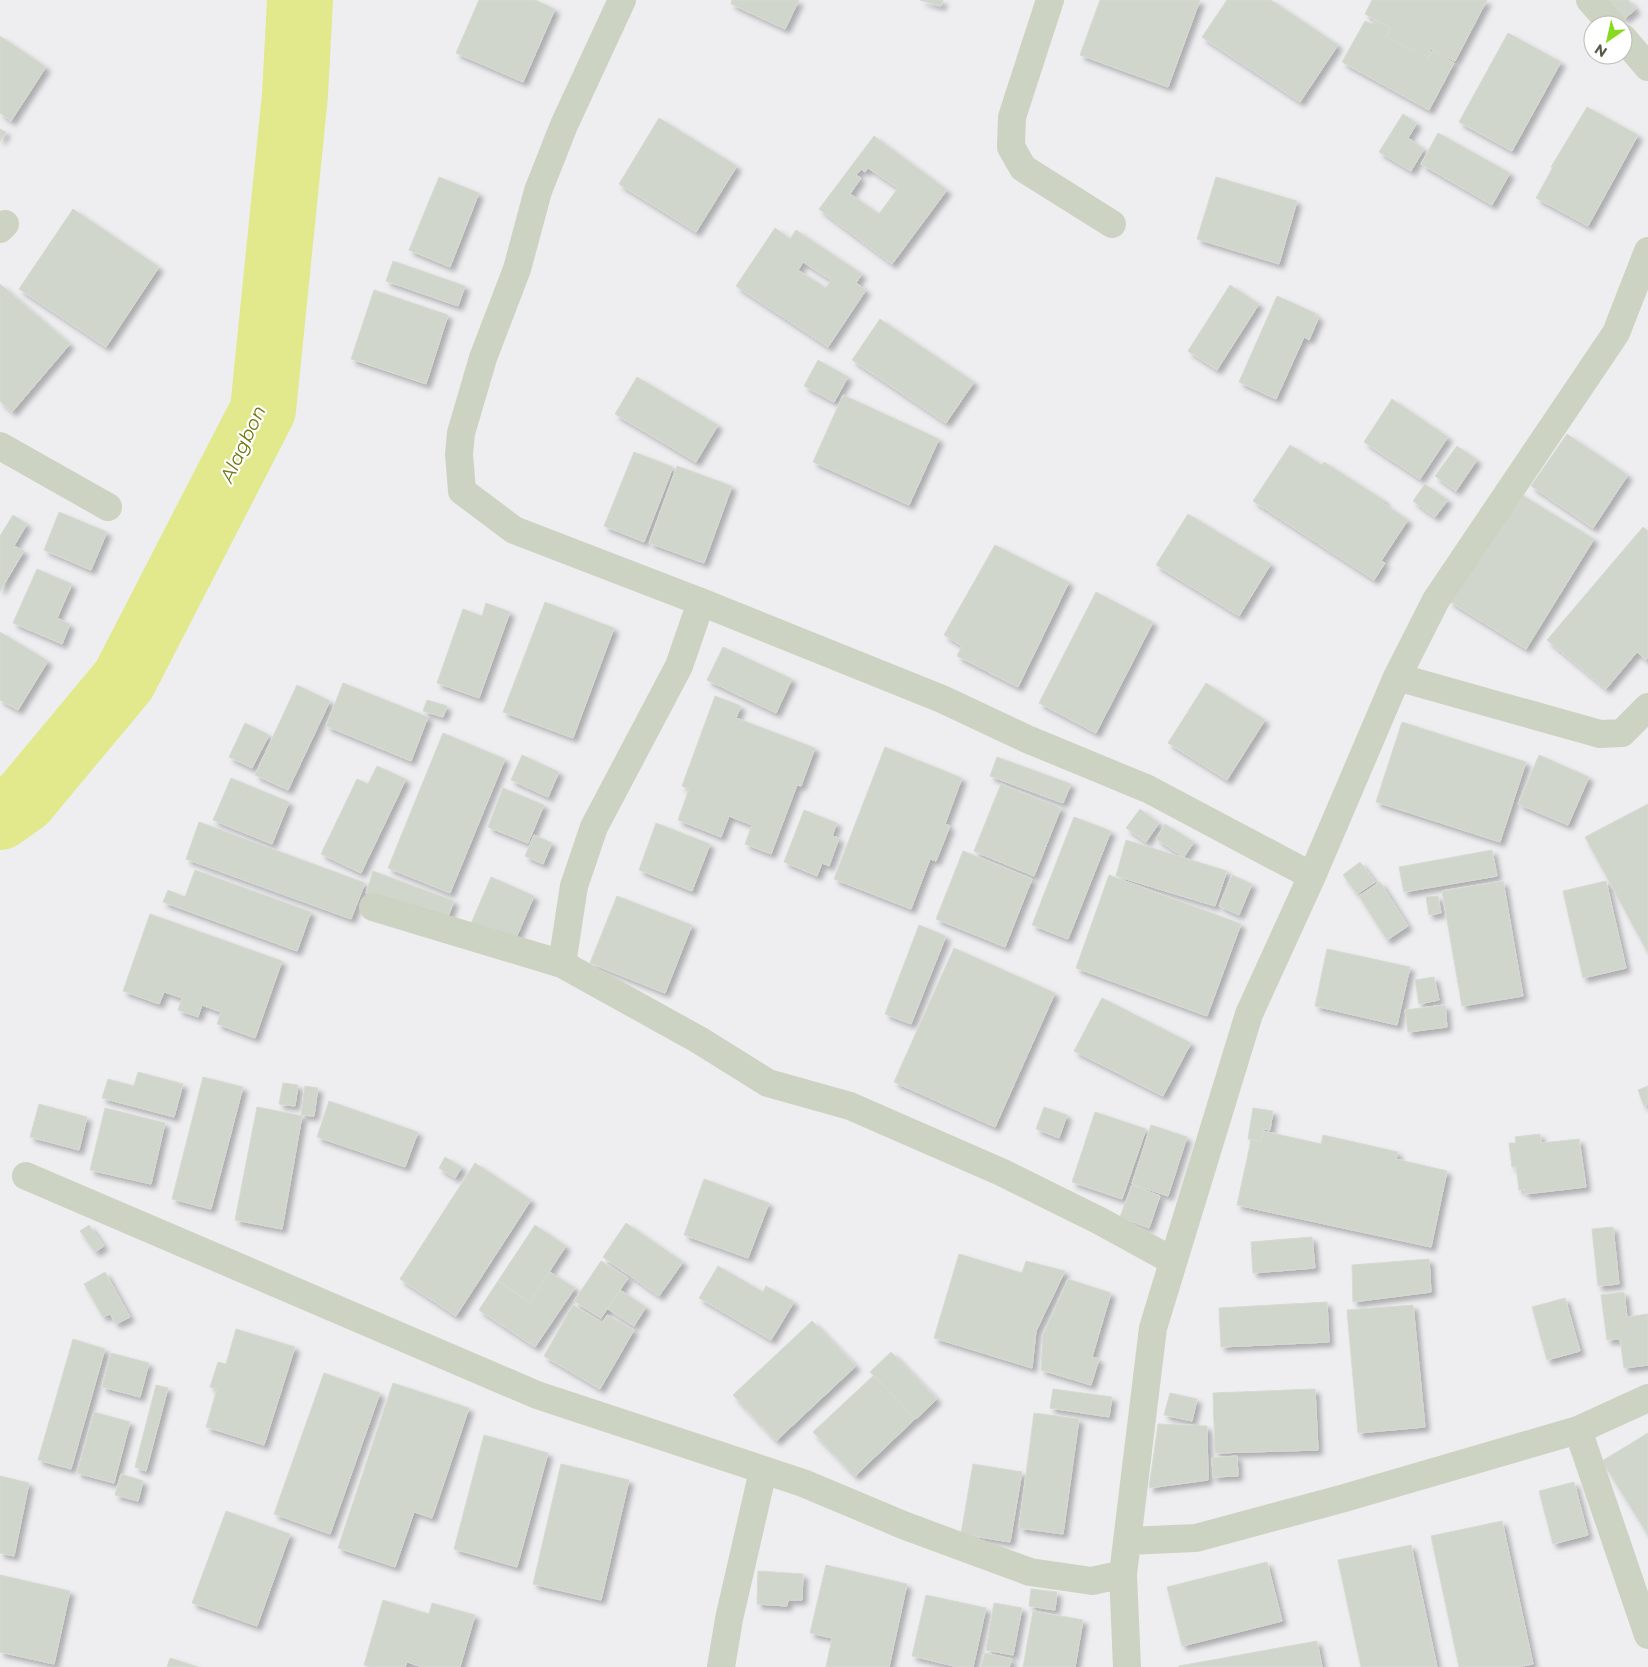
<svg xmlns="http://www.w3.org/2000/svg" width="1648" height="1667" viewBox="0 0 1648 1667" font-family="Montserrat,sans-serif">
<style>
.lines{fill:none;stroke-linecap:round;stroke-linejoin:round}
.river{stroke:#e1e98c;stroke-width:66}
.building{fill:#d1d6cd;stroke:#d5dad2;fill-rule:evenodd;filter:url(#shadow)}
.street{stroke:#cdd3c2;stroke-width:28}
.labels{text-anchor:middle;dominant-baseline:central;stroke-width:4.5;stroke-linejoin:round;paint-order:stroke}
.water-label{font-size:19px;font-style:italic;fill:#6f7811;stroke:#fff}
</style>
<defs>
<filter id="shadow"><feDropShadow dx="4.5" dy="4.5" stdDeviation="2.5" flood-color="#0004"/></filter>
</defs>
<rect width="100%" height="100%" fill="#eeeef1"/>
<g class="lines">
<!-- river -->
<path class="river" d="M0,817l24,-17 100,-120 139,-270 32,-315 5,-95"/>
</g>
<!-- building -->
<path class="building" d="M479,0h56l20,9 -32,73 -67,-29z
M732,0h67l-14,29 -54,-25z
M920,0h23l-2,6z
M1100,0h100l-32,87 -88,-32z
M1227,0h44l67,45 -38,57 -98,-65z
M1372,0h115l-32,61 -24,-12 -4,8 -40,-21 4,-8 -26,-14z
M1608,0h20l8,9 -12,10z
M1374,20l16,9 -4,8 41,22 5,-8 22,12 -25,47 -87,-48 23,-41 7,3z
M1508,33l53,29 -49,89 -53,-29z
M0,36l46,31 -35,54 -11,-8z
M1587,107l51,28 -50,91 -52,-28 17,-31h-2z
M1403,114l14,9 -9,15 16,11 -13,22 -32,-19z
M659,118l78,48 -41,66 -77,-48z
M0,129l6,3 -6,9z
M1438,133l72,40 -18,32 -71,-41z
M874,136l73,54 -55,74 -73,-55zM868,168l30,20 -19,26 -29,-20 11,-16 -5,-3 5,-6 4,3z
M439,177l40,16 -29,74 -41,-17z
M1216,177l81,24 -18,63 -82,-25z
M73,209l86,58 -53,80 -87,-58z
M775,228l15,11 6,-9 66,44 -6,9 10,7 -38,57 -92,-61zM803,262l28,18 -5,8 -28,-18z
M393,261l72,25 -7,20 -72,-25z
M0,284l70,60 -58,68 -12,-11z
M1230,285l29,19 -42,66 -29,-19z
M374,290l74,25 -22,69 -75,-25z
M1277,296l38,17 -2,2 6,2 -10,23 -5,-3 -28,62 -37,-17z
M880,319l94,63 -28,41 -94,-63z
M818,360l30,17 -14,25 -30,-16z
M637,377l81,48 -22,37 -81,-48z
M843,395l96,44 -30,66 -96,-43z
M1392,399l56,38 -28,42 -56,-37z
M1567,434l61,41 -35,53 -62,-42z
M1290,445l32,20 2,-3 61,39 -2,2 25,17 -27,41 4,2 -11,17 -121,-79z
M1457,446l20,14 -21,31 -21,-15z
M634,452l39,15 -29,75 -40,-16z
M677,466l55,20 -28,77 -55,-20z
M1425,484l23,16 -13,17 -22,-16z
M1517,492l77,47 -68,110 -77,-48z
M59,512l48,20 -16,38 -47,-20z
M1188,514l83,50 -32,52 -83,-51z
M13,515l14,9 -13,22 10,5 -24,40v-55z
M1643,527l5,4v127l-2,2 -9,-8 -31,37 -59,-49z
M995,545l74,37 -51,105 -61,-31 5,-10 -18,-11z
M37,569l35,15 -15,34 13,6 -8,20 -49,-21z
M1096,592l57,30 -57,111 -57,-30z
M545,602l69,26 -41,110 -70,-26z
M486,603l24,9 -31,86 -42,-15 26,-74 19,7z
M0,632l48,29 -30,49 -18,-10z
M723,647l69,32 -16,34 -69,-33z
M343,683l85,34 -17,44 -85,-35z
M1206,683l59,37 -38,60 -59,-37z
M297,685l33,16 -42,89 -33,-15z
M715,696l26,10 -5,12 79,30 -14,38 -4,-1 -26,69 -26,-10 7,-19 -23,-9 -8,21 -43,-17 11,-31 -7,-3z
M427,700l20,6 -4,11 -20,-6z
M1402,722l124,40 -26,80 -124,-40z
M245,723l24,12 -17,33 -23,-11z
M443,733l62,26 -55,134 -62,-25z
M885,747l77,31 -17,46 5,2 -14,35 -6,-2 -19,50 -77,-30z
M522,755l37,17 -11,25 -37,-17z
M1539,755l50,22 -21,48 -50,-21z
M997,757l74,27 -8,19 -73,-27z
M377,766l29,13 -45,94 -40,-19 36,-75 11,5z
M231,778l58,24 -17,42 -59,-24z
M1001,784l60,24 -27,68 -60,-25z
M503,788l41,17 -16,38 -40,-16z
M1648,804v149l-63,-116z
M1140,809l19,14 -13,19 -20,-14z
M804,810l33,13 -5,13 7,2 -10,28 -7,-3 -5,13 -33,-14z
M1074,817l37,14 -43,108 -36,-14z
M199,822l166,61 -14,36 -165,-60z
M656,823l54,21 -18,47 -53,-21z
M1165,824l29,18 -10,15 -28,-18z
M534,835l18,8 -9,21 -18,-8z
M1126,840l101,31 -12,35 -99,-30z
M1492,850l5,26 -93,16 -5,-25z
M963,851l69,28 -27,68 -69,-28z
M1360,862l15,20 -18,12 -14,-19z
M195,870l116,42 -14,39 -134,-49 5,-12 17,7z
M373,871l81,30 -8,21 -80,-29z
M1109,875l132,49 -34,92 -131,-48z
M1232,875l20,9 -13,31 -20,-9z
M491,877l43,19 -21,49 -43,-19z
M1503,881l20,115 -61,10 -20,-115z
M1606,881l20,87 -43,10 -20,-87z
M1380,882l28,44 -21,14 -28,-44z
M617,896l75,29 -27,68 -75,-30z
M1438,896l3,17 -12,2 -3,-18z
M150,914l132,47 -27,77 -38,-14 4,-12 -19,-7 -4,12 -20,-7 4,-12 -18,-6 -5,12 -36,-13z
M919,925l27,11 -35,88 -26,-10z
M954,948l101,45 -60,134 -101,-45z
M1327,949l83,18 -13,58 -82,-19z
M1434,977l5,23 -20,4 -4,-24z
M1102,998l89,45 -28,53 -89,-45z
M1445,1005l2,22 -39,5 -3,-22z
M138,1072l45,12 -9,33 -72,-19 6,-19 26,7z
M203,1077l40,10 -32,122 -39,-10z
M283,1083l15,2 -3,21 -16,-2z
M305,1086l13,2 -4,28 -13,-1z
M1648,1086v18l-4,2 -6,-16z
M329,1101l89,31 -13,35 -88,-30z
M39,1104l48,13 -8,33 -49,-13z
M257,1107l45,9 -20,113 -47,-9z
M1044,1107l23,8 -8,23 -23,-9z
M105,1108l60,15 -14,61 -61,-14z
M1253,1108l20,3 -3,19 -7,-1 -3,12 -12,-2z
M1095,1112l51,17 -24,70 -50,-17z
M1151,1125l36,12 -19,59 -36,-12z
M1263,1131l58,13 2,-9 75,17 -2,7 51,12 -16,76 -194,-42 14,-65 10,2z
M1540,1134l1,9 38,-4 7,48 -61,7 -1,-5 -5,1 -3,-24 -4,1 -3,-24h7l-1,-6z
M445,1157l17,10 -7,11 -16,-10z
M475,1163l56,37 -75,116 -56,-37z
M704,1179l65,24 -21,55 -64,-23z
M1132,1185l28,11 -11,32 -29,-11z
M626,1223l57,39 -24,34 -56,-39z
M89,1225l15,21 -9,6 -15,-21z
M535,1225l31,21 -36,55 -32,-20z
M1613,1227l6,57 -21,2 -6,-57z
M1312,1237l3,31 -62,5 -2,-31z
M959,1254l63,19 4,-12 39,10 -29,60 -4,37 -98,-30z
M1429,1259l2,33 -78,10 -1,-37z
M601,1261l27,17 -27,40 -27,-17z
M718,1266l45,26 3,-6 28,16 -23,38 -72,-42z
M105,1272l25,45 -14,7 -6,-10 -7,3 -19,-33z
M550,1272l25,16 -40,59 -56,-37 19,-29 32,22z
M1068,1279l43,14 -19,64 7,2 -8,26 -50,-15 2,-35z
M620,1290l26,17 -12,19 -26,-17z
M1624,1292l3,25 21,-3v51l-24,3 -4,-29 -13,1 -6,-45z
M1565,1298l15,53 -33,9 -15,-53z
M1327,1302l2,40 -108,5 -2,-39z
M573,1305l30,18 4,-8 27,15 -34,59 -56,-33z
M1413,1305l12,122 -67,6 -11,-123z
M812,1321l44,45 -80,75 -43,-46z
M236,1329l59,18 -31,98 -58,-18 11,-38 -7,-2 8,-25 8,2z
M73,1339l32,10 -34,120 -33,-9z
M891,1352l46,47 -21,20 -46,-47z
M111,1353l38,10 -9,34 -38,-10z
M324,1373l56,20 -50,141 -56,-20z
M874,1375l41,44 -60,57 -42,-44z
M393,1383l76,25 -37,110 -18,-6 -19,55 -57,-19z
M156,1385l12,3 -22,83 -11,-4z
M1053,1389l59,8 -3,20 -59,-9z
M1315,1389l3,61 -103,3 -2,-60z
M1170,1393l27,6 -5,22 -28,-6z
M94,1412l36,10 -16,61 -37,-10z
M1034,1413l45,6 -16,115 -44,-6z
M1158,1424l49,2 1,54 -59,8z
M1648,1433v102l-46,-74z
M484,1435l64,18 -31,114 -63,-18z
M1237,1456l1,20 -25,1 -1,-19z
M561,1464l68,16 -28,120 -68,-16z
M973,1464l49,8 -12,70 -49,-8z
M121,1474l22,7 -5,20 -23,-6z
M0,1476l29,7 -15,73 -14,-3z
M1574,1482l14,53 -35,9 -14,-53z
M226,1511l64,23 -33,92 -65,-23z
M1502,1521l31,143 -16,3h-58l-28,-131z
M1411,1545l26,122h-76l-23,-107z
M1267,1562l15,59 -100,25 -15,-59z
M826,1565l81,19 -18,83h-63l6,-29 -22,-5z
M758,1571l45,3 -1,26h-14l-1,6 -30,-2z
M0,1575l70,16 -16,73 -54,-12z
M1031,1589l26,3 -2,18 -26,-4z
M926,1595l60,13 -13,59h-15l-46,-11z
M383,1600l46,14 3,-11 43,12 -15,52h-37l-16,-5 -2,5h-35l-6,-2z
M994,1603l28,5 -9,47 -27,-5z
M1033,1611l50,9 -8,47h-52z
M1317,1641l5,26h-143v-1z
M985,1653l27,6 -3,8h-28z
M170,1658l28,9h-31z"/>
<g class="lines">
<!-- street -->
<path class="street" d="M622,0l-58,125 -26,66 -21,78 -34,89 -22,75 -2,21 3,37 52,39 187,72 241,97 85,40 121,50 164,87
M1050,0l-38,117 -1,30 12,21 89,56
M1590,0l22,25
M1623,38l25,29
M0,229l5,-5
M0,446l108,61
M1397,677l203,57 22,-1 26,-26
M373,907l189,57 137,76 69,43 82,23 151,66 99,49 73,40
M562,964l12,-78 20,-59 85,-161 22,-64
M26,1176l511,219 266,88 100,42 127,47 62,9 31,-7 30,-246 96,-314 63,-138 85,-199 39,-77 180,-267 32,-82
M1578,1430l70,205
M1127,1541l69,-3 145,-39 237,-69 70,-32
M1123,1574l4,93
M721,1667l8,-48 34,-148"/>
</g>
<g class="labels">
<!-- water labels -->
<g class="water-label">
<text transform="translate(243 444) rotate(-65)">Alagbon</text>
</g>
</g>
<!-- north arrow -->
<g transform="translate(1608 40) rotate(214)"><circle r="24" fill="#ffffff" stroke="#bbbdb5"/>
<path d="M0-4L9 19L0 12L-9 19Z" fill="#87da1f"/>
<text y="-8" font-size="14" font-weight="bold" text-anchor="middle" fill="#545b47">N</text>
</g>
</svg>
